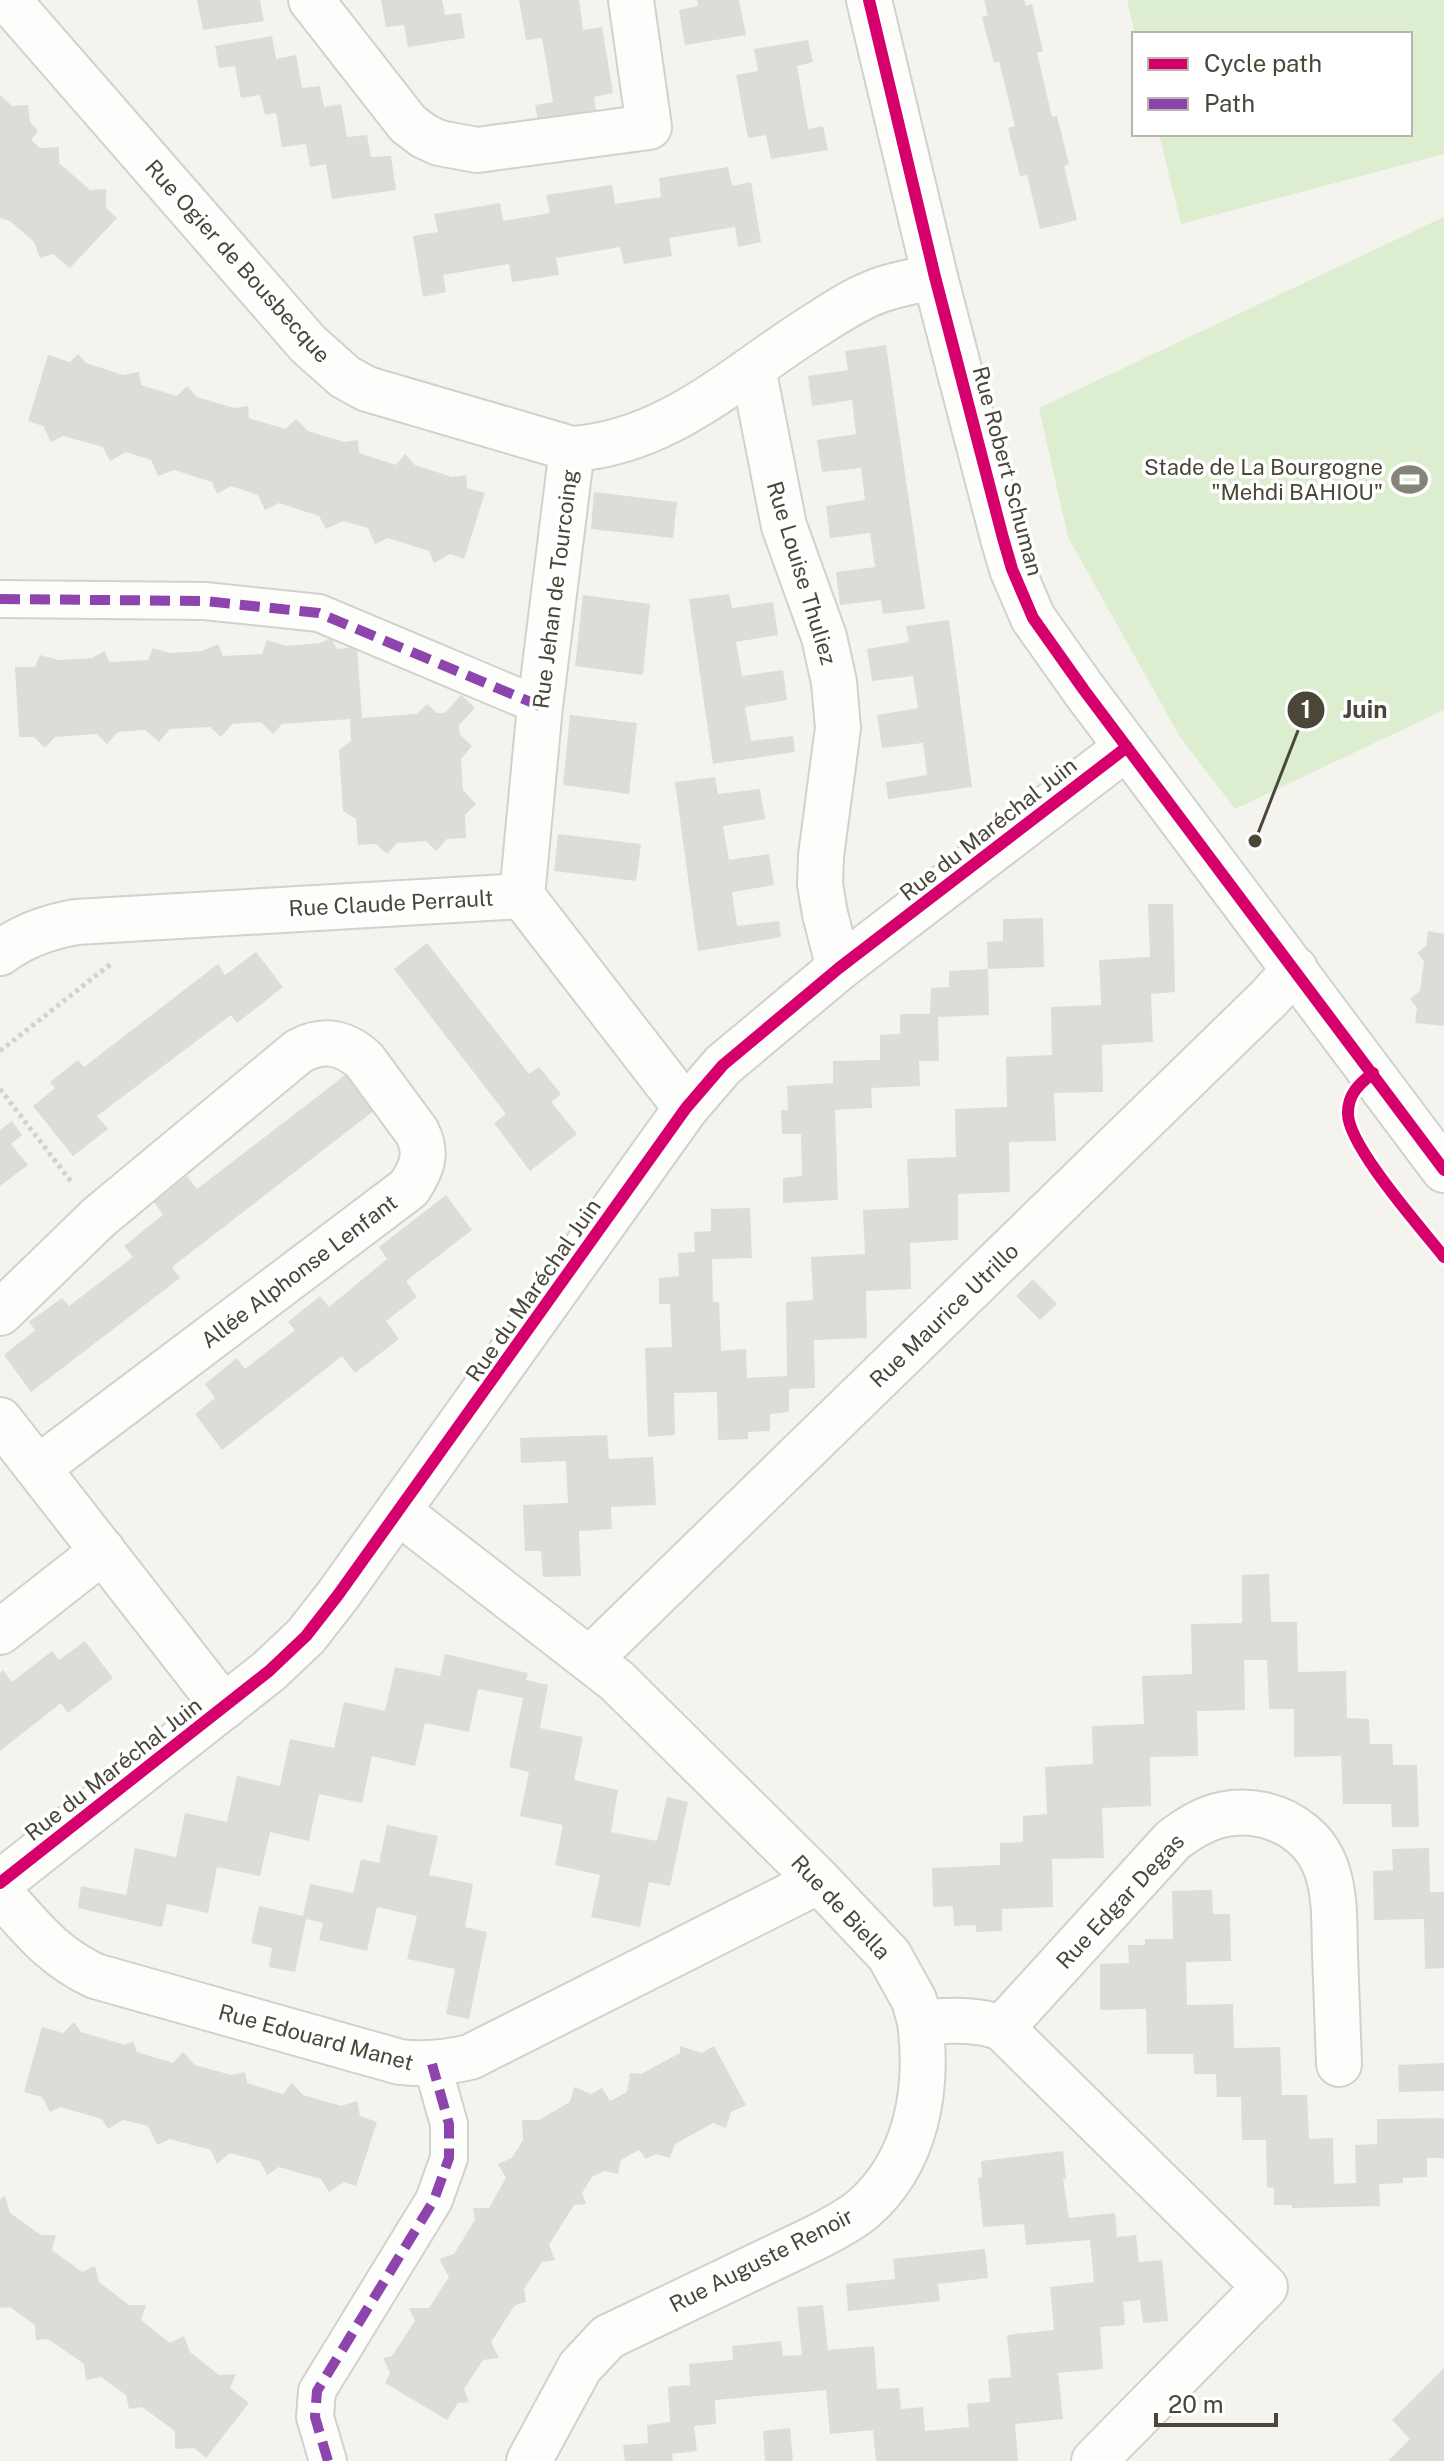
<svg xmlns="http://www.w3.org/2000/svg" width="1444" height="2461" viewBox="0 0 1444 2461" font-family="'Public Sans',sans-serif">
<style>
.green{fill:#dceecf}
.building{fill:#dddcd6}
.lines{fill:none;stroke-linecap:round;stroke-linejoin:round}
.pedestrian-casing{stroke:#d2d1cb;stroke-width:40}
.minor-casing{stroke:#d2d1cb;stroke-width:48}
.tertiary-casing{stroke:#d2d1cb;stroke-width:48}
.path{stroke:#d3d3cc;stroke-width:5;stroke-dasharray:4 4;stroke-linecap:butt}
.pedestrian{stroke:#fdfdfc;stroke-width:36}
.minor{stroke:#fdfdfc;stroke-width:44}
.tertiary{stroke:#fdfdfc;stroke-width:44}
.quiet{stroke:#8e44ad;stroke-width:10;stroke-dasharray:20 10;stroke-linecap:butt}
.cycleway-casing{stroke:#fff;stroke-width:17}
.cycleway{stroke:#d6006c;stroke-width:12}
.labels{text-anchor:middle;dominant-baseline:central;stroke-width:7;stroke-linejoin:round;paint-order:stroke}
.street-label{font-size:22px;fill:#4a4739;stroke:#fff}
.poi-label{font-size:22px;fill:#4a4739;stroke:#fff;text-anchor:end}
.leader{fill:none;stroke:#4a4739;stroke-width:3}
.callout-dot{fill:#4a4739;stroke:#fff;stroke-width:3}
.mark-label{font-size:24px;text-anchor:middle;font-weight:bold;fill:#fff}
.callout-label{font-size:24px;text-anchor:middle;font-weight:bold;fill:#4a4739;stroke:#fff;stroke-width:7;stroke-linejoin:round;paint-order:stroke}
</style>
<rect width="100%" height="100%" fill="#f4f3ee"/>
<!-- green -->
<path class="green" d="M1127,0h317v154l-263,70 -22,-90h251v-100h-275z
M1444,217v493l-209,99 -55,-72 -112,-200 -29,-129z"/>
<!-- building -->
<path class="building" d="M197,0h63l4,21 -61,9z
M381,0h61l3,15 16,-2 4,25 -57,9 -4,-22 -18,2z
M519,0h60l4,30 19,-3 11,66 -19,4 3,20 -58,9 -4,-21 18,-3 -11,-64 -16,2z
M697,0h42l7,35 -61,10 -6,-35 19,-4z
M984,0h40l2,6 6,-2 11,47 -6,2 15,64 5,-1 12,48 -5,2 13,54 -37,9 -13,-54 -7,1 -12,-48 7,-2 -16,-65 -5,2 -12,-46 6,-2z
M272,36l4,23 20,-4 6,33 18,-2 4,21 17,-3 6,33 20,-2 4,22 20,-1 5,34 -64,9 -6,-35 -16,3 -4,-23 -24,3 -6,-34 -11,2 -5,-20 -19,3 -6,-32 -16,2 -4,-22z
M808,40l5,22 -16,4 11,63 15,-3 5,24 -57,9 -5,-24 -18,3 -12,-63 22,-4 -4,-22z
M0,95l12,11 16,-1 2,17 8,9 -7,9 9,8 19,-1v16l31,27 16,-1v19l11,10 -47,50 -17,-14 -13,4 -6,-16 -24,-21 -10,-3z
M728,167l4,19 19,-4 10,60 -23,5 -3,-20 -66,11 3,18 -48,8 -4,-17 -64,11 3,17 -47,7 -3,-18 -66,11 3,17 -23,5 -10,-61 25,-4 -4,-18 66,-11 3,18 47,-8 -4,-18 66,-10 3,19 46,-7 -2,-19z
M886,345l39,264 -42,5 -2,-14 -41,5 -4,-33 39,-5 -5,-34 -40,5 -4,-32 39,-6 -4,-32 -39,4 -5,-32 39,-6 -4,-34 -40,6 -4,-30 40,-6 -3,-19z
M78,354l8,9 37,12 16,-3 2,13 36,11 10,-10 10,11 37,11 14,-2 1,12 36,11 11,-10 12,12 36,11 14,-2 1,13 37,12 9,-11 10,11 37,12 14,-2 1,13 18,5 -21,66 -14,-5 -16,9 -5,-12 -41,-13 -13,6 -7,-16 -25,-7 -17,8 -7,-13 -40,-13 -14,7 -7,-15 -27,-9 -14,8 -5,-12 -38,-12 -16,6 -7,-16 -25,-8 -16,9 -7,-14 -40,-11 -12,6 -8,-16 -15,-5 20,-66 22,7z
M594,492l83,10 -4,36 -82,-9z
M729,594l3,14 41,-6 5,33 -42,7 6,34 41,-6 4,30 -42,7 6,34 42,-5 2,16 -82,12 -24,-165z
M583,595l67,9 -7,71 -68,-9z
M949,620l23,167 -84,12 -2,-17 41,-7 -4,-32 -41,5 -5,-33 41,-7 -5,-32 -41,5 -5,-32 42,-7 -3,-16z
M331,638l6,11 20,-2 5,71 55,-4 10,-10 10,9h8l16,-18 14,13 -16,17 1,10 12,11 -11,13 2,31 13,14 -11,11 1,23 -19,1 -11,12 -10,-10 -29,2 -10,11 -11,-10 -18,1 -2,-26 -13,-8 -4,-61 12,-9 -1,-22 -68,5 -9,10 -12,-12 -29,2 -11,13 -11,-10 -40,2 -11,13 -14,-12 -27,2 -11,12 -10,-10 -42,3 -10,11 -11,-11h-15l-4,-70h20l5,-12 19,5 33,-2 13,-7 4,11 39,-2 5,-12 17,5 32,-2 16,-7 5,12 39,-2 5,-14 19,6 34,-3z
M570,715l67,8 -8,71 -66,-9z
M715,777l3,17 42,-5 5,30 -42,7 6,34 40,-6 5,31 -42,7 5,34 42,-5 2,16 -83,14 -23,-169z
M558,834l83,10 -5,37 -82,-10z
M1148,904h25l2,88 -24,2 2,48 -51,3 1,47 -49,1 2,48 -47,1 1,50 -52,2v46l-48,3 1,46 -45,2 1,47 -53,2 1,48 -26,1v23l-19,2v17l-22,1v7l-30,1 -1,-48 -43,1 1,42 -27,2 -3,-89 27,-1 -2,-43h-11v-26l20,-2 -1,-23 17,-1 -1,-20 17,-1v-22l39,-1 2,50 -40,1 1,43h6l2,49 25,-2 1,29 40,-2 -1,-74 27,-2 -2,-43 54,-3 -2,-44 46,-2 -2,-49 49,-2 -1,-48 52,-2 -1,-50 46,-2 -1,-48 50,-2 -2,-45 51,-3z
M1043,918l1,49 -56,2 -1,-27 16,-1v-22z
M1428,931l16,3v92l-29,-3 2,-15 -7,-9 10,-8 4,-30 -7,-8 9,-7z
M427,943l102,131 10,-7 22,27 -10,8 26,32 -47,37 -36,-48 12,-9 -112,-145z
M256,952l27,35 -46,36 -6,-8 -134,101 11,13 -35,27 -40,-50 22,-18 -5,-6 28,-22 6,7 134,-103 7,11z
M988,969l1,46 -51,2 1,44h-20l1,25 -49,2 1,20 -37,2 3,90 -55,3v-25l19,-2 -1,-42h-19l-1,-24h7l-1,-24 46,-3v-22l47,-1v-25l20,-1v-20h30l1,-26 18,-1v-16z
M348,1073l27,37 -203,157 8,11 -149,114 -27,-37 31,-25 -6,-8 33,-24 7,8 64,-49 -9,-11 39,-31 -9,-13 33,-26 10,13z
M12,1121l10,14 -11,9 17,21 -28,21v-56z
M446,1195l26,35 -66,51 11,16 -31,24 13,18 -44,34 -13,-17 -120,94 -27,-36 20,-16 -10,-14 32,-26 8,11 50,-39 -7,-8 32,-26 9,11 58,-48 -8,-12z
M1033,1279l24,25 -17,16 -24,-24z
M607,1435l2,24 44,-2 3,48 -45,2 1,22 -33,2 2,45 -38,1 -2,-26h-16l-2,-46 45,-2 -2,-42 -45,2 -1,-25z
M1269,1574l2,48h26l1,50 48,-1 1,47 22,1 1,25h22l1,21h24l2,62h-27l-1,-23h-48l-2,-48 -47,1v-48h-25l-2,-49h-23l1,50 -48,1 1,45 -48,1 1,49 -49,2 2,50 -52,1 1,48 -51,2v22l-26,1v-7l-22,1 -1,-20 -20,1 -1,-39 68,-3v-22l23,-1v-26l24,-2 -2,-47 48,-3 -1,-38 52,-2 -2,-48 50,-2 -1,-50 51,-1v-48z
M85,1641l28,37 -45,35 -7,-10 -61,48v-78l3,-3 9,12 40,-31 7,9z
M445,1654l83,19 -2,7 22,5 -8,43 43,9 -9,43 44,10 -7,42 46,9 10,-44 21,5 -18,84 -21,-4 -9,45 -49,-10 9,-42 -45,-10 8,-40 -43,-9 9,-44 -20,-5 14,-69 -45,-9 -9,43 -44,-9 -10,43 -43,-10 -10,47 -43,-9 -10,47 -39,-9 -10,44 -43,-9 -9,46 -41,-9 -5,23 -84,-19 3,-22 45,9 9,-47 41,9 9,-44 42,9 10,-46 43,10 10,-47 44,9 10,-46 41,9 10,-44 45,9z
M387,1825l51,11 -9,39 44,9 -8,43 22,5 -18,87 -23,-5 9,-45 -48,-10 10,-43 -40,-9 -10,44 -48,-11 4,-17 -17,-4 -11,53 -26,-5 3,-19 -21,-5 8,-37 44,10 7,-32 43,9 8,-34 18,4z
M1429,1848l1,44h14v76l-19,1 -1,-50 -50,1 -1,-49 20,-1 -1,-21z
M1212,1890l1,24h17l1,47 -45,1 1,43 46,-1 1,44 46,-1 2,48h25l2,44 24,-1 1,46 22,-1 -1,-38 22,-1v-25l67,-1v40h-17v19l-24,1v5l-24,1 1,22 -88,2v-3h-18v-17l-7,-1 -1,-47h-24l-1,-43h-24l-1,-23h-22l-1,-20h-46l-1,-45 -46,1v-46l29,-1 -1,-18h17v-6h28l-1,-48z
M74,2022l7,10 44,13 8,-4 4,11 36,11 10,-11 12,13 36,10 14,-3 2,11 36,11 9,-11 11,12 38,11 16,-5 3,15 17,6 -21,64 -12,-4 -15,10 -8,-13 -42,-12 -12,8 -7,-14 -30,-8 -13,11 -6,-14 -41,-11 -13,6 -9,-19 -25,-6 -15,9 -6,-10 -42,-12 -10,5 -8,-15 -18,-5 18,-65 21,6z
M680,2046l22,7 12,-7 32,59 -15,7 -5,16 -13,-5 -38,21 -5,14 -14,-4 -10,5 -7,-9 -18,10 -3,14 -14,-3 -12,6 -10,16 4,11 -12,1 -25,40 6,15 -13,2 -18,27 2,13 -11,3 -24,37 8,16 -16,2 -19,29 5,13 -11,1 -11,17 -62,-37 5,-10 -7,-15 9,-2 23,-35 -6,-13h20l20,-31 -10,-18 15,-5 21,-34 -2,-12h16l17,-30 -8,-14 14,-6 11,-18 -1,-20h17l31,-18 4,-15 17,7 11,-6 8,13 17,-9 3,-19 11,1 39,-21z
M1444,2063v28l-45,1 -1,-27z
M1063,2151l3,28h-3l6,39 46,-5 2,24 19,-2 3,27 23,-2 6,61 -25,2 -3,-23 -17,2 2,23 -25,2 3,42 -45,4 5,46 -48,5 3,37h-142l-3,-31 -43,4 -4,-44 -111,10 1,24 -22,2 3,25 -25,3 1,7h-48l-2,-16 25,-2 -1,-18 23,-3 -2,-35 22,-2 -1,-21 44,-4 -1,-14 49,-5 2,15 19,-1 -5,-48 26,-2 5,45 46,-4 3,43 22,-1 2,21 22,-2 2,24 44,-4 -2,-23 23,-2 -2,-23 23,-2 -4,-42 47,-5 -4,-43 44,-5 -4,-42 -64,5 -2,-21 -41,3 -5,-49 4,-1 -1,-16z
M5,2196l5,17 31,22h15l-4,15 30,22 13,-6 4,16 30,23h17l-5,15 29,23 14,-7 6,16 29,23 17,-1 -6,14 19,15 -43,55 -12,-10 -19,1v-18l-33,-24 -13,2 -3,-14 -25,-18 -15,3 -2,-16 -36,-25 -12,1 -1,-15 -25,-18 -10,1v-109z
M985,2249l3,29 -50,6 2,17 -92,10 -2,-27 49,-5 -2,-20z
M1444,2368v93h-56l22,-22 -18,-19z
M790,2428l3,33h-28l-2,-30z"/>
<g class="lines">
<defs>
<path id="pedestrian" d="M0,599l205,2 114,12 221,93
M328,2461l-13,-44 2,-26 117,-191 15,-42v-34l-17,-60"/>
<path id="minor" d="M8,0l300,344 37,33 22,12 205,60
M311,0l97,124 16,12 15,7 38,7 172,-23 -18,-127
M753,368l31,158 40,111 10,45 4,46 -17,128 -1,28 5,30 14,54
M522,896l18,-190 32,-257c98,-7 164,-74 244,-124 19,-12 38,-25 59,-33 20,-8 40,-11 60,-15
M0,953c22,-17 48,-26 76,-31l446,-26 164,212
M0,1313l99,-96 200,-166c24,-13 45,-9 65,9l53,72c11,22 5,36 -8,56l-371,280
M0,1420l224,287
M399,1512l218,169 202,200 70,74 25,45 6,22c28,-1 55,-4 82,6l263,259 -171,174
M0,1632l103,-81
M590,1659l679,-661 26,-29
M0,1893c32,35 51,62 95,83l305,86c25,3 45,1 70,-5l349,-176
M1002,2028l171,-188c29,-22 55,-33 91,-25 28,7 52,25 62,53 10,27 8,58 9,85 1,37 3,74 4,111
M529,2461l51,-94 28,-30 207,-99c17,-9 34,-17 48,-29 54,-47 66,-120 57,-187"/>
<path id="tertiary" d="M869,0l66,277 68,261 9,31 21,49 51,72 360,480
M0,1883l269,-212 37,-35 32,-41 348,-487 37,-43 116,-97 288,-221"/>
</defs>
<!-- pedestrian casing -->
<use href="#pedestrian" class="pedestrian-casing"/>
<!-- minor casing -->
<use href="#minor" class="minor-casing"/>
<!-- tertiary casing -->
<use href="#tertiary" class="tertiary-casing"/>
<!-- path -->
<path class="path" d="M0,1051l112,-88
M0,1089l73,95"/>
<!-- pedestrian -->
<use href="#pedestrian" class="pedestrian"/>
<!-- minor -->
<use href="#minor" class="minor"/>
<!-- tertiary -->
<use href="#tertiary" class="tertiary"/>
<!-- quiet -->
<path class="quiet" d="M0,599l205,2 114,12 221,93
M328,2461l-13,-44 2,-26 117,-191 15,-42v-34l-17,-60"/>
<defs>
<path id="cycleway" d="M869,0l66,277 68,261 9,31 21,49 51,72 360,480
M1373,1073c-14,11 -25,21 -25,40 -1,32 74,116 96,144
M0,1883l269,-212 37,-35 32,-41 348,-487 37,-43 116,-97 288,-221"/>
</defs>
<!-- cycleway casing -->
<use href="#cycleway" class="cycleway-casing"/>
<!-- cycleway -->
<use href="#cycleway" class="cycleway"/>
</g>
<!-- icons -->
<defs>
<symbol id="stadium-bare" viewBox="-9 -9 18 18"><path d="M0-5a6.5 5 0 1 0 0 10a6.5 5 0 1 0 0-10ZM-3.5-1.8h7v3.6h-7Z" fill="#868378" stroke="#fff" stroke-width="2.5" paint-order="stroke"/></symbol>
</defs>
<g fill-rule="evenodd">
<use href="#stadium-bare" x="1384" y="454" width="51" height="51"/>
</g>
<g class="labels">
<!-- street labels -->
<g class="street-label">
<text transform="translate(238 261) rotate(48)">Rue Ogier de Bousbecque</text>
<text transform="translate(1008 471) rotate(75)">Rue Robert Schuman</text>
<text transform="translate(802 573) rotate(73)">Rue Louise Thuliez</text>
<text transform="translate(555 589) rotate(-83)">Rue Jehan de Tourcoing</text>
<text transform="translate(988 829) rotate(-38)">Rue du Maréchal Juin</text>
<text transform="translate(391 903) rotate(-3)">Rue Claude Perrault</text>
<text transform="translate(299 1271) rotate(-37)">Allée Alphonse Lenfant</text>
<text transform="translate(533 1290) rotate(-55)">Rue du Maréchal Juin</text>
<text transform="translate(944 1315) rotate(-44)">Rue Maurice Utrillo</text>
<text transform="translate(113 1769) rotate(-38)">Rue du Maréchal Juin</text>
<text transform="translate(1120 1901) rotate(-47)">Rue Edgar Degas</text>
<text transform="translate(841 1907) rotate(47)">Rue de Biella</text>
<text transform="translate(316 2037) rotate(15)">Rue Edouard Manet</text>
<text transform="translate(761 2260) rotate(-27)">Rue Auguste Renoir</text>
</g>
<!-- poi labels -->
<g class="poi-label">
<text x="1383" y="467">Stade de La Bourgogne<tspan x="1383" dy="25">"Mehdi BAHIOU"</tspan></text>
</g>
</g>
<!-- callouts -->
<path class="leader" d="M1255 841L1306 710"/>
<g class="callout-dot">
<circle cx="1255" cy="841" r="8"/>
<circle cx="1306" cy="710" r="20"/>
</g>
<g class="mark-label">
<text x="1306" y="718">1</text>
</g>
<g class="callout-label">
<text x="1365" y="718">Juin</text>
</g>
<!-- legend -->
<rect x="1132" y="32" width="280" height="104" fill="#ffffff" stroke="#b7b5b0" stroke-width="2"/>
<rect x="1148" y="58" width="40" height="12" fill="#d6006c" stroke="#b7b5b0" stroke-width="2"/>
<text x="1204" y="72" font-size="24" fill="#4a4739">Cycle path</text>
<rect x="1148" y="98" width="40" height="12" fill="#8e44ad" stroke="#b7b5b0" stroke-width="2"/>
<text x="1204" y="112" font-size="24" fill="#4a4739">Path</text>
<!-- scale -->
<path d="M1156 2413v12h120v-12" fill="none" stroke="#4a4739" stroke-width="4"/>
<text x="1168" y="2413" font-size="24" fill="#4a4739" stroke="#ffffff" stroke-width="6" paint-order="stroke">20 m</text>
</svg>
